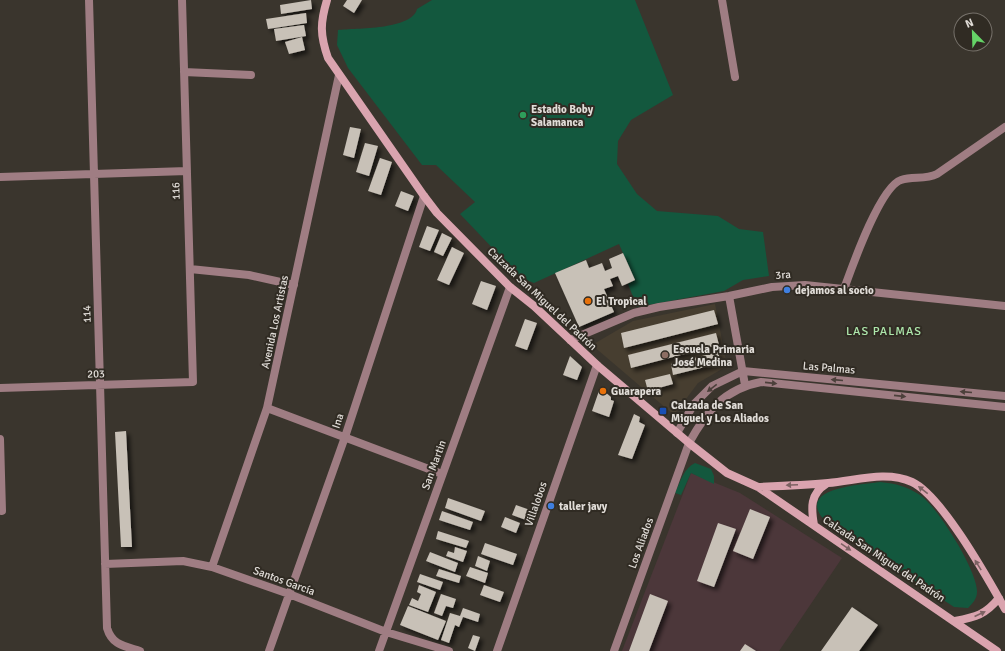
<svg xmlns="http://www.w3.org/2000/svg" width="1005" height="651" viewBox="0 0 1005 651" font-family="Signika,sans-serif">
<style>
.industrial{fill:#4c373a}
.built{fill:#473e30}
.green{fill:#13583e}
.building{fill:#c8c1b7;filter:url(#shadow)}
.lines{fill:none;stroke-linecap:round;stroke-linejoin:round}
.street{stroke:#9f7d83;stroke-width:8}
.secondary{stroke:#daa4af;stroke-width:8}
.oneway{fill:#4c403b}
.oneway2{fill:#7c6162}
.leisure-dot{fill:#2e9e5b;stroke:#302b23;stroke-width:1.5}
.shop-dot{fill:#3f7fe0;stroke:#302b23;stroke-width:1.5}
.food-dot{fill:#e8710a;stroke:#302b23;stroke-width:1.5}
.education-dot{fill:#8d6e63;stroke:#302b23;stroke-width:1.5}
.transit-dot{fill:#1a4fb4;stroke:#302b23;stroke-width:1.5}
.labels{text-anchor:middle;dominant-baseline:central;stroke-width:4;stroke-linejoin:round;paint-order:stroke}
.poi-label{font-size:11px;font-weight:bold;fill:#e1ddd8;stroke:#302b23;text-anchor:start}
.street-label{font-size:11px;fill:#e1ddd8;stroke:#302b23}
.neighbourhood-label{font-size:12px;letter-spacing:1px;fill:#aee8ac;stroke:#302b23}
</style>
<defs>
<filter id="shadow"><feDropShadow dx="3.5" dy="3.5" stdDeviation="2" flood-color="#0009"/></filter>
</defs>
<rect width="100%" height="100%" fill="#3a352d"/>
<!-- industrial -->
<path class="industrial" d="M691,473l49,20 102,65 -63,93h-157z"/>
<!-- built -->
<path class="built" d="M715,304l12,62 -29,17 -24,32 -82,-70 41,-24z"/>
<!-- green -->
<path class="green" d="M432,0h203l38,95 -42,25 -13,21 -1,23 20,30 20,17 61,5 21,13 24,3 6,44 -26,4 -19,11 -87,16 -9,-23 7,-4 -16,-36 -85,39 -13,-5 -61,-64 15,-12 -39,-37h-14l-74,-97 -11,-23 1,-15c18,-2 74,0 79,-21z
M695,463l16,6 3,7v8l-23,-11 -10,22 -6,-2c5,-11 9,-25 20,-30z
M880,482c17,2 26,4 40,13 18,12 58,77 57,97 0,7 -5,12 -9,16l-14,-1 -127,-84c-35,-35 32,-38 53,-41z"/>
<!-- building -->
<path class="building" d="M311,0l1,9 -31,5 -1,-9z
M347,0h15l-8,13 -11,-7z
M306,13l1,10 -39,6 -2,-10z
M304,25l2,11 -30,5 -2,-12z
M302,37l3,13 -16,4 -4,-12z
M350,127l11,2 -7,29 -11,-3z
M365,143l13,3 -9,30 -13,-4z
M380,158l12,4 -11,33 -13,-4z
M401,191l13,5 -6,15 -13,-5z
M427,226l12,4 -9,21 -11,-4z
M442,233l10,5 -9,18 -9,-4z
M452,247l12,6 -15,32 -12,-5z
M623,253l12,27 -13,6 -4,-10 -8,3 3,7 -9,3 10,23 -35,15 -24,-54 31,-13 3,8 13,-5 3,8 7,-3 -3,-9z
M481,281l15,5 -9,24 -15,-6z
M714,310l4,14 -94,24 -3,-15z
M525,319l12,4 -10,27 -12,-4z
M716,333l3,12 -88,23 -3,-13z
M718,352l3,11 -48,12 -2,-11z
M570,356l12,11 -5,13 -14,-5z
M670,374l3,10 -25,7 -3,-11z
M600,388l11,9v3l3,1 -5,16 -17,-6z
M634,414l6,3 -1,5 6,3 -13,34 -14,-4z
M126,431l6,116h-11l-6,-115z
M448,498l37,13 -4,10 -36,-13z
M516,505l14,5 -4,10 -14,-5z
M750,509l20,8 -17,42 -20,-8z
M442,511l31,11 -3,8 -31,-10z
M505,517l15,6 -4,10 -15,-6z
M718,523l18,6 -22,58 -17,-6z
M438,531l31,10 -3,7 -30,-9z
M485,543l32,11 -4,11 -32,-11z
M455,547l12,4 -4,11 -17,-6 2,-5 6,2z
M430,552l28,11 -3,9 -29,-11z
M478,556l12,5 -3,10 -12,-5z
M470,567l18,6 -3,10 -19,-7z
M439,569l22,7 -2,7 -23,-7z
M420,574l23,8 -3,8 -23,-8z
M419,585l17,7 -8,20 -19,-7 3,-7 6,3 3,-7 -4,-2z
M484,585l20,7 -4,10 -20,-7z
M441,594l15,5 -3,9 -7,-2 -4,10 -8,-3z
M650,594l18,7 -19,50h-20z
M408,606l38,15 -8,19 -38,-15z
M852,607l26,18 -19,26h-38z
M463,608l17,6 -2,8 -15,-5 -4,10 -4,-2 -6,18 -8,-3 9,-27 10,3z
M473,635l7,2 -5,14 -7,-3z
M745,644l11,7h-16z"/>
<g class="lines">
<!-- street -->
<path class="street" d="M89,0l18,628c5,17 17,18 33,23
M722,0l13,77
M184,72l67,3
M0,177l187,-6
M190,269l59,6 45,10
M844,289c8,-22 36,-102 57,-109 12,-4 24,0 36,-6l68,-47
M729,296l16,89
M570,340l64,-27 25,-6 70,-11 43,-9 33,-2 200,21
M0,388l193,-6 -11,-382
M267,408l175,66
M677,433l17,-29 18,-18 31,-15 262,25
M0,439l2,72
M105,564l78,-3 29,6 77,27 97,38 63,19
M212,567l55,-159 72,-333
M269,651l76,-214 79,-241
M379,651l131,-364
M497,651l100,-286
M614,651l75,-208c17,-31 35,-54 72,-61l244,25"/>
<!-- secondary -->
<path class="secondary" d="M327,0c-7,23 -7,35 1,58l96,138 13,17 73,74 24,19 63,59 92,78 38,30 31,14 239,164
M758,487c23,-1 47,-2 70,-4 27,-2 58,-13 84,-1 30,14 76,97 93,127
M814,525c-3,-17 -4,-31 12,-41
M955,621c21,-4 30,-6 44,-23"/>
</g>
<!-- one-way arrows -->
<defs><path id="oneway-solid" d="M-6-.8H1V-3.2L6.5 0L1 3.2V.8H-6Z"/></defs>
<g class="oneway">
<use href="#oneway-solid" transform="translate(837 380) rotate(-175)"/>
<use href="#oneway-solid" transform="translate(771 383) rotate(6)"/>
<use href="#oneway-solid" transform="translate(712 388) rotate(142)"/>
<use href="#oneway-solid" transform="translate(966 392) rotate(-175)"/>
<use href="#oneway-solid" transform="translate(900 396) rotate(6)"/>
</g>
<g class="oneway2">
<use href="#oneway-solid" transform="translate(792 485) rotate(177)"/>
<use href="#oneway-solid" transform="translate(923 490) rotate(-142)"/>
<use href="#oneway-solid" transform="translate(846 547) rotate(34)"/>
<use href="#oneway-solid" transform="translate(978 565) rotate(-122)"/>
<use href="#oneway-solid" transform="translate(980 614) rotate(-25)"/>
</g>
<!-- markers -->
<circle class="leisure-dot" cx="523" cy="115" r="4"/>
<g class="shop-dot">
<circle cx="787" cy="290" r="4"/>
<circle cx="551" cy="506" r="4"/>
</g>
<g class="food-dot">
<circle cx="588" cy="301" r="4"/>
<circle cx="603" cy="391" r="4"/>
</g>
<circle class="education-dot" cx="665" cy="355" r="4"/>
<rect class="transit-dot" x="659" y="407" width="8" height="8" rx="2"/>
<g class="labels">
<!-- poi labels -->
<g class="poi-label">
<text x="531" y="109">Estadio Boby<tspan x="531" dy="13">Salamanca</tspan></text>
<text x="795" y="290">dejamos al socio</text>
<text x="596" y="301">El Tropical</text>
<text x="673" y="349">Escuela Primaria<tspan x="673" dy="13">José Medina</tspan></text>
<text x="611" y="391">Guarapera</text>
<text x="671" y="405">Calzada de San<tspan x="671" dy="13">Miguel y Los Aliados</tspan></text>
<text x="559" y="506">taller javy</text>
</g>
<!-- street labels -->
<g class="street-label">
<text transform="translate(176 191) rotate(-92)">116</text>
<text transform="translate(783 275) rotate(-4)">3ra</text>
<text transform="translate(542 299) rotate(43)">Calzada San Miguel del Padrón</text>
<text transform="translate(87 314) rotate(-92)">114</text>
<text transform="translate(275 322) rotate(-78)">Avenida Los Artistas</text>
<text transform="translate(829 368) rotate(5)">Las Palmas</text>
<text transform="translate(96 374) rotate(-2)">203</text>
<text transform="translate(338 421) rotate(-72)">Ina</text>
<text transform="translate(434 465) rotate(-70)">San Martin</text>
<text transform="translate(536 504) rotate(-71)">Villalobos</text>
<text transform="translate(641 543) rotate(-70)">Los Aliados</text>
<text transform="translate(884 559) rotate(34)">Calzada San Miguel del Padrón</text>
<text transform="translate(284 581) rotate(20)">Santos García</text>
</g>
<!-- neighbourhood labels -->
<g class="neighbourhood-label">
<text x="884" y="331">LAS PALMAS</text>
</g>
</g>
<!-- north arrow -->
<g transform="translate(973 32) rotate(337)"><circle r="19" fill="#302b23" stroke="#77726b"/>
<path d="M0-3L7 15L0 10L-7 15Z" fill="#65d467"/>
<text y="-6" font-size="11" font-weight="bold" text-anchor="middle" fill="#e1ddd8">N</text>
</g>
</svg>
